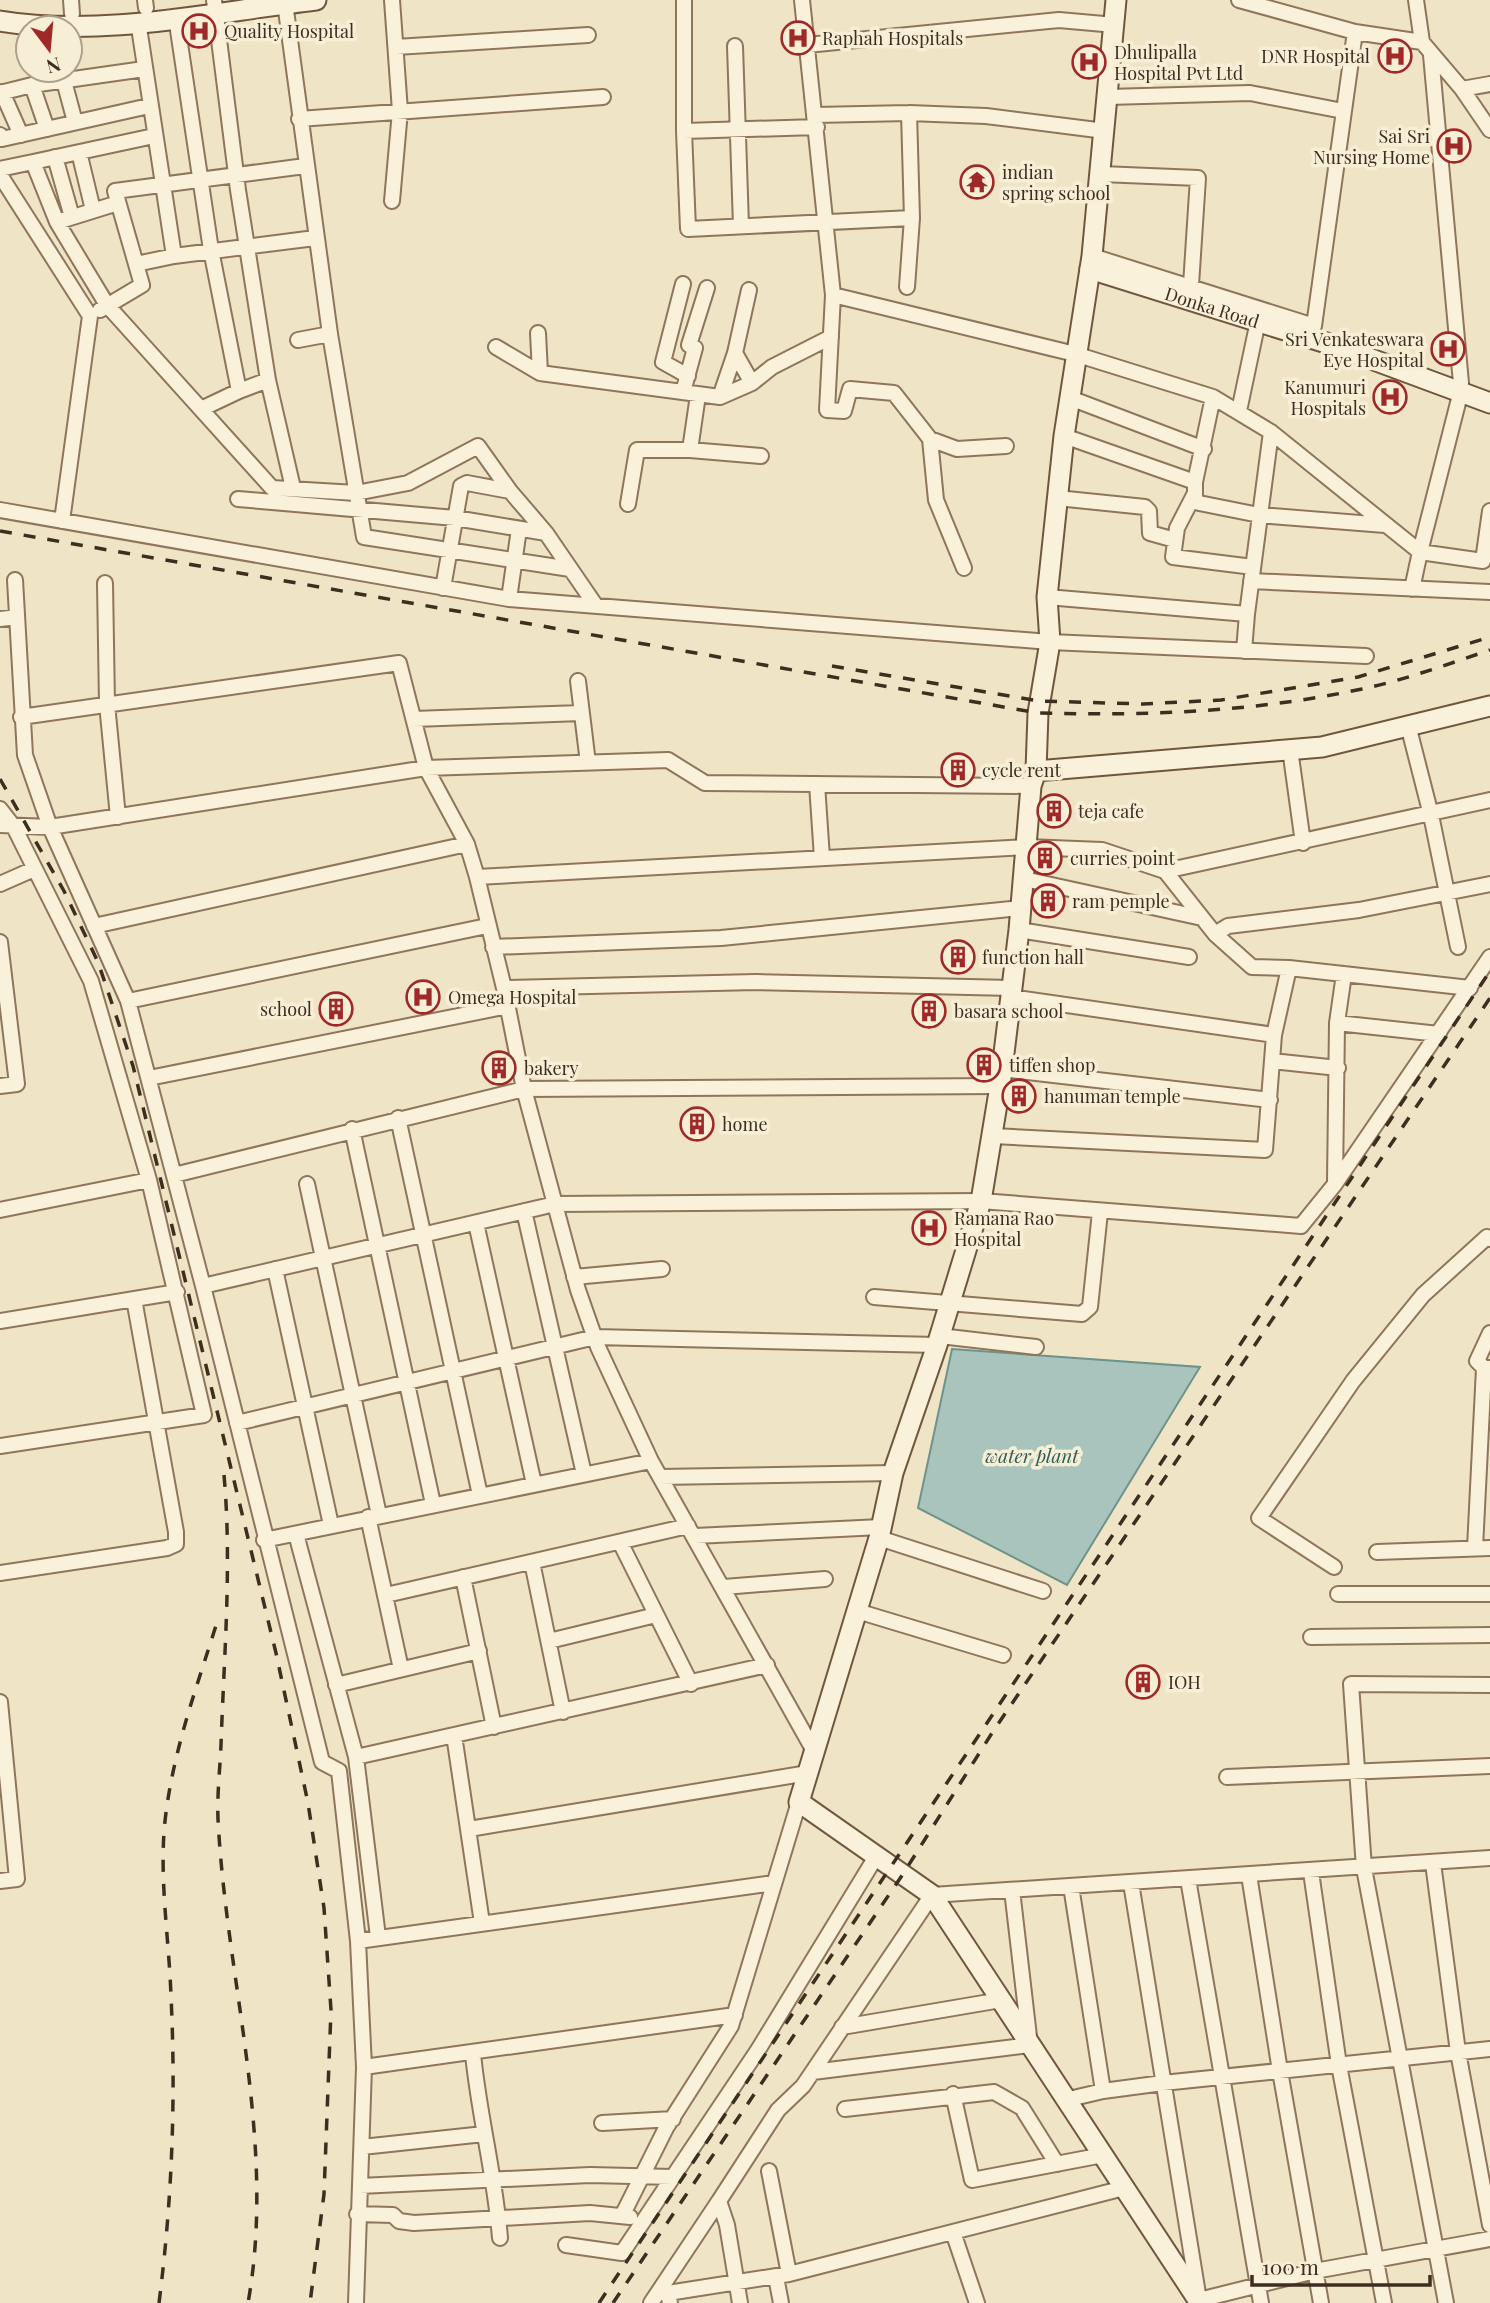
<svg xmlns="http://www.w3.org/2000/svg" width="1490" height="2303" viewBox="0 0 1490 2303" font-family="'Playfair Display',serif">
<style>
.water{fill:#a8c4bc;stroke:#6e938a;stroke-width:2}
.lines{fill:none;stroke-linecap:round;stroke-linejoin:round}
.street-casing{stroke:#8d765b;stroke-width:18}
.secondary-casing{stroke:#6f573e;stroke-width:23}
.street{stroke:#faf1da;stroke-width:14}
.secondary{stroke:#faf1da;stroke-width:19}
.rail{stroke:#3d2e1f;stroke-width:3.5;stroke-dasharray:12 12;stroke-linecap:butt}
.labels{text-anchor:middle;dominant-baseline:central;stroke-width:7;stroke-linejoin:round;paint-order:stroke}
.poi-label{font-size:18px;fill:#3d2e1f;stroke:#f7eed6;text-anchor:start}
.street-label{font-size:18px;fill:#3d2e1f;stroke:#f7eed6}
.water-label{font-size:19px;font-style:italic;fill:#2e5d5a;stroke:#f7eed6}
</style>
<rect width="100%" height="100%" fill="#f0e4c6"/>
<!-- water -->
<path class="water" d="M952,1349l248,18 -133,218 -149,-77z"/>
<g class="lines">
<defs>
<path id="street" d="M71,0l1,14
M145,0l1,8
M214,0l24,190 30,190 25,108
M392,0l8,111 -8,90
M684,0v131l4,98 224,-11
M802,0l31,295 -6,115 17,1 6,-22 44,4 36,46 6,61 28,68
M1239,0l116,32
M1416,0l6,42 40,47 28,41
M285,3l45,331 34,203 206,32
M176,17l35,233 28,141 29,-11
M807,45l252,-25 56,5
M735,46l6,180
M396,47l192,-12
M1431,55l30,328
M64,81l11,41
M32,85l15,44
M1462,89l28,-5
M2,92l19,43
M0,93l32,-8 112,-16
M1108,97l142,-4 93,18
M815,115l94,-2 77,3 119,15
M299,119l304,-22
M684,131l133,-4
M0,135l2,4 147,-33
M154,136l-121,26 24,60 50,83 165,183 84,5 52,-10 70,-37 32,45 36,42 50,73
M79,152l14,58
M55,157l17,60
M0,169l33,-7
M1101,174l97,4 -7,107
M0,175l90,141 -28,205
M57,222l61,-19
M174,256l141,-18
M1092,256l222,70 41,-294 67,10
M136,264l38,-8 -36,-235
M683,284l-20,78 25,14
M907,287l5,-69 -3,-105
M833,295l242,59 138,43 58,35 149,120 -8,37
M100,310l42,-25 -27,-94 190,-25
M538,333l2,40
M298,340l32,-6
M496,347l44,26 180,24 32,-14 20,-16 59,-30
M735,353l17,30
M1461,391l-41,161 63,9 7,-50
M683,392l12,-44 -6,-3 18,-57
M720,397l15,-44 14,-63
M1070,398l134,51
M201,409l38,-18
M1239,411l19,-90
M1064,436l131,46 18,-85
M930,439l27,10 49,-3
M690,450l8,-55
M1195,482v17l4,4 60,12 126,10
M1194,495l-17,33 -4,29 80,10
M1057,498l88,9 4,4 1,22 25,7
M238,499l217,19 91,15
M628,504l9,-54h53l71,6
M0,510l509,89 541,43 316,14
M15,580l10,175 25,72 78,174 75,285 119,476 17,9 19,170 6,126 -8,236
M1251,581l239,11
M105,583l2,121 11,113
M443,588l18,-102 6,-3 43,8
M1047,597l200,17 -3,37
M509,599l10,-70
M1247,614l24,-182
M0,619l17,-2
M578,681l10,82
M21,717l378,-54 27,105 41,76 10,33 27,111 20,101 54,201 20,57 53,114 163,290
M414,719l167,-6
M1408,725l23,90 27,132
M1290,749l13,94
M817,784l5,74
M0,809l14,18 77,154 58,199 55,235 -204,31
M0,825l50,2 376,-59 242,-8 37,23 326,3
M1165,871l325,-71
M477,877l550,-30 75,3 63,21 50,63 37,33 37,1 -15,67 -9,115 -272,-14
M1024,879l178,39
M0,884l34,-15
M94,926l373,-82
M1019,930l170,27
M1215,934l13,-8 131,-16 131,-26
M0,942l17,142 -17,2
M493,947l228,-9 300,-30
M1289,968l181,20
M504,988l252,-6 256,6
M1011,997l263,38
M128,1001l359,-75
M1337,1023l102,11
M1272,1061l66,7
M1002,1069l268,31
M149,1078l359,-72
M398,1118l82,377
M352,1129l81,375
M174,1175l350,-86 476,-3
M1335,1182l2,-159 7,-49
M307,1184l72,331
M0,1210l149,-30
M524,1211l60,263
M476,1223l58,261
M275,1269l56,256
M574,1277l88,-8
M203,1286l352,-82 426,-3 320,25 34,-42 155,-227
M874,1297l208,17 8,-7 10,-95
M0,1321l177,-29
M1490,1333l-13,28 7,7h6
M940,1336l96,11
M237,1423l358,-86 342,8
M660,1477l233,-4
M368,1517l33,152
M296,1534l60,223 22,180
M695,1536l186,-9
M879,1538l164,53
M264,1540l387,-79
M620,1542l71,142
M1475,1548l9,-180
M1377,1552l113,-4
M532,1562l31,150
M1334,1567l-75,-49 94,-137 70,-86 64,-58 3,2
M0,1573l167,-25 9,-4v-12l-42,-233
M463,1577l31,150
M724,1587l101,-8
M1338,1594h152
M386,1595l302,-69
M857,1611l146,44
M1311,1637l179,-2
M549,1641l107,-26
M336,1685l143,-34
M0,1702l17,177 -17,2
M454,1735l28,188
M356,1757l411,-92
M1227,1777l263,-11
M469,1829l339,-56
M1433,1863l25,189 32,173
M1311,1872l28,193 45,238
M1249,1875l31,196 41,232
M1188,1879l73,424
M1131,1883l68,417 116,-29 175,-32
M1071,1886l32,205
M358,1941l416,-58
M842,2027l159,-27
M473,2054c6,62 22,121 27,184
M364,2067l371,-52
M813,2072l217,-27 -18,-155
M953,2094l19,86 131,-25
M1065,2100l38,-9 60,-8 327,-34
M845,2109l149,-17 28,16 35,56
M602,2123l71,-4
M362,2147l122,-13
M769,2171l20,103
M360,2186l230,-11 83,2
M357,2214l36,1 6,6 15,2 176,-10 40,4
M622,2216l44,-88 65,-102 68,-224
M953,2232l24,71
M566,2245l56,8 136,-203 119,-195
M776,2277l5,26
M651,2303l68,-102
M670,2303l-2,-10 121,-19 335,-86
M740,2303l-13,-78 -8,-24 59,-91 25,-24 129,-191 558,-37
M1446,2303l-82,-435 -13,-184 139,1"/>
<g id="secondary">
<path d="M1116,0l-24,256 -28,180 -17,161 3,45 -12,71 -2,58 -5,15 -12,144 -19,156 -19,115 -44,144 -44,128 -14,65 -80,264 133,93 268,408"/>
<path d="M0,21c103,17 213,-9 316,-21"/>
<path id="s1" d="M1090,269l246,77 154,57"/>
<path d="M1036,771l286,-24 168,-41"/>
</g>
</defs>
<!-- street casing -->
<use href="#street" class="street-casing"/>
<!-- secondary casing -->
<use href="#secondary" class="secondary-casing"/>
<!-- street -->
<use href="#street" class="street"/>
<!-- secondary -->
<use href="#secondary" class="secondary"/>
<!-- rail -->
<path class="rail" d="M0,531l1038,182c111,3 215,-1 324,-24 43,-9 86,-25 128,-39
M832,666l207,35 104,3 78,-4 137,-23 132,-40
M0,779l64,112 34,71 35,104 143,587 32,150 16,105 7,102 -7,184 -14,109
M224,1475c8,89 0,180 -3,270 -1,24 -4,49 -3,74 8,161 59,322 30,484
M159,2303c13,-102 17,-204 12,-307 -2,-58 -12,-117 -6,-175 8,-72 33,-137 54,-205
M599,2303l891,-1332
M613,2303l290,-429 89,-141 498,-735"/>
</g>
<!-- icons -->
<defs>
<symbol id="hospital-ring" viewBox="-11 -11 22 22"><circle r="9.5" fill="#f7eed6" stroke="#9f2828" stroke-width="1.5"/><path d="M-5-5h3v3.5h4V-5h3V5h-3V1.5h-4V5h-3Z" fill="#9f2828"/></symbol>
<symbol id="temple-ring" viewBox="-11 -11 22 22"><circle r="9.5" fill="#f7eed6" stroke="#9f2828" stroke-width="1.5"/><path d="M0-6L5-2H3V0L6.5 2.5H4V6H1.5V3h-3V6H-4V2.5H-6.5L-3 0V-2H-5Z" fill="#9f2828"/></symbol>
<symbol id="building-ring" viewBox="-11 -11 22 22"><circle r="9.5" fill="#f7eed6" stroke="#9f2828" stroke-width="1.5"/><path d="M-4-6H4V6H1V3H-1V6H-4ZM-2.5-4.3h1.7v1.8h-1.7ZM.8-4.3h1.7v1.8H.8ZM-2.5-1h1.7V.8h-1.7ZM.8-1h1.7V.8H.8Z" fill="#9f2828"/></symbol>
</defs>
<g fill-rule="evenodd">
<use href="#hospital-ring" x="180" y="12" width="38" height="38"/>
<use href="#hospital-ring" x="779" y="19" width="38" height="38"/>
<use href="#hospital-ring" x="1376" y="37" width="38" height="38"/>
<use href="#hospital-ring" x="1070" y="43" width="38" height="38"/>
<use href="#hospital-ring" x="1435" y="127" width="38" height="38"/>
<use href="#temple-ring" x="958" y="163" width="38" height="38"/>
<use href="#hospital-ring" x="1429" y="330" width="38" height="38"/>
<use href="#hospital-ring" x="1371" y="378" width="38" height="38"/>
<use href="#building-ring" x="939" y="751" width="38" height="38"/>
<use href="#building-ring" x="1035" y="792" width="38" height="38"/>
<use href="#building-ring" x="1026" y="839" width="38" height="38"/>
<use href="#building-ring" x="1029" y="882" width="38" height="38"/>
<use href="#building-ring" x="939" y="938" width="38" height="38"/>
<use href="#hospital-ring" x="404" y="978" width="38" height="38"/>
<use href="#building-ring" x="317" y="990" width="38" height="38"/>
<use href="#building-ring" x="910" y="992" width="38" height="38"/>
<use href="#building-ring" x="965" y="1046" width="38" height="38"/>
<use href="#building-ring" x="480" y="1049" width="38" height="38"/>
<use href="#building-ring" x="1000" y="1077" width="38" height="38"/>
<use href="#building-ring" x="678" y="1105" width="38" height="38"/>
<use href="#hospital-ring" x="910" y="1209" width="38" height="38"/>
<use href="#building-ring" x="1124" y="1663" width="38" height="38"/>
</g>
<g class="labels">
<!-- poi labels -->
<g class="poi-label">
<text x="224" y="31">Quality Hospital</text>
<text x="822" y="38">Raphah Hospitals</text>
<text x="1114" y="52">Dhulipalla<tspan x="1114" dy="21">Hospital Pvt Ltd</tspan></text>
<text x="1370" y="56" text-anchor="end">DNR Hospital</text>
<text x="1430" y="136" text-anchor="end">Sai Sri<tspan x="1430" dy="21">Nursing Home</tspan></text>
<text x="1002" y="172">indian<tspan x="1002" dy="21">spring school</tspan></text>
<text x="1424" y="339" text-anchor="end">Sri Venkateswara<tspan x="1424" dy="21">Eye Hospital</tspan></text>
<text x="1366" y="387" text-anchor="end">Kanumuri<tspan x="1366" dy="21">Hospitals</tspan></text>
<text x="982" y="770">cycle rent</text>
<text x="1078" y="811">teja cafe</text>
<text x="1070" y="858">curries point</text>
<text x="1072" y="901">ram pemple</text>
<text x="982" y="957">function hall</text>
<text x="448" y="997">Omega Hospital</text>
<text x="312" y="1009" text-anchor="end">school</text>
<text x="954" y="1011">basara school</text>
<text x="1009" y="1065">tiffen shop</text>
<text x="524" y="1068">bakery</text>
<text x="1044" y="1096">hanuman temple</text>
<text x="722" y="1124">home</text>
<text x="954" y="1218">Ramana Rao<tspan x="954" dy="21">Hospital</tspan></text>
<text x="1168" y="1682">IOH</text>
</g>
<!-- street labels -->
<g class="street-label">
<text stroke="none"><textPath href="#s1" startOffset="128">Donka Road</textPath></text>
</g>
<!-- water labels -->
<g class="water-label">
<text x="1032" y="1455">water plant</text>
</g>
</g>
<!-- north arrow -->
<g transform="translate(49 49) rotate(164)"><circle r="33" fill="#f7eed6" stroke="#ada18d" stroke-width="2"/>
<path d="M0-5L12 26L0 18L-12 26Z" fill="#9f2828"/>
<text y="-10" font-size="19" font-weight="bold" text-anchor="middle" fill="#3d2e1f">N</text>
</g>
<!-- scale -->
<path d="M1252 2275v10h178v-10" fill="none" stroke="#3d2e1f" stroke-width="3.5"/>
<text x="1262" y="2275" font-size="21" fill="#3d2e1f" stroke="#f7eed6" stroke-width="5" paint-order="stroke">100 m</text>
</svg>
